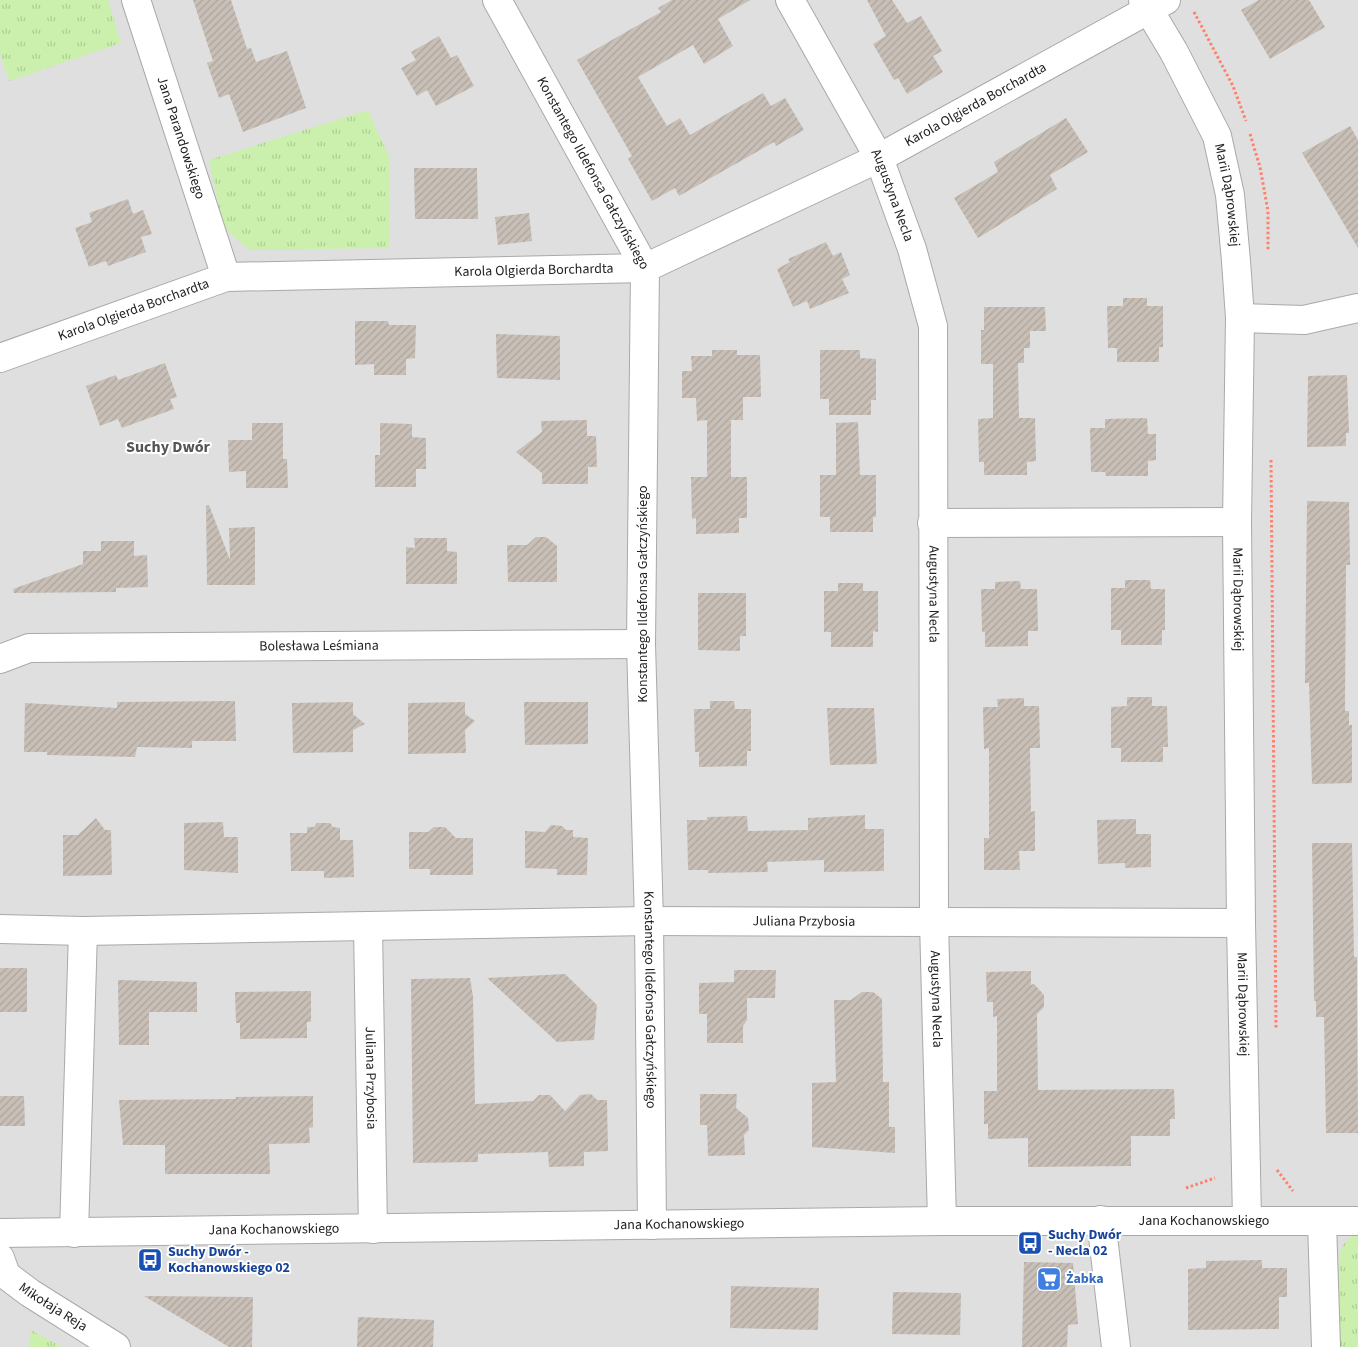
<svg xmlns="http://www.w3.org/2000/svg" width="1358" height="1347" viewBox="0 0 1358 1347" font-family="'Source Sans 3',sans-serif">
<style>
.residential{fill:#e0dfdf}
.grass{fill:url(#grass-tufts)}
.building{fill:url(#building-hatch)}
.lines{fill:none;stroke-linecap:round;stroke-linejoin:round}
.minor-casing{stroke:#a9a9a9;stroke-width:30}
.path{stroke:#ff806d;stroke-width:3;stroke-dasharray:2.5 2.5;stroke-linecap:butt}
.minor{stroke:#fff;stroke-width:28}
.labels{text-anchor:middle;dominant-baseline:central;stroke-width:4;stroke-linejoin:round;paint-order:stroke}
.street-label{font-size:14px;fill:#222;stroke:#fff}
.transit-label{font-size:14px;font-weight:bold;fill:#164399;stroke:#fff;text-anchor:start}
.shop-label{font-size:14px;font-weight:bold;fill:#366cbe;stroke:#fff;text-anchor:start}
.quarter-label{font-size:16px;font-weight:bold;fill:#555;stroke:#fff}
</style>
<defs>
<pattern id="grass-tufts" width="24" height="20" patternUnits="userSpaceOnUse" patternTransform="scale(1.25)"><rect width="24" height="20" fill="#cbefac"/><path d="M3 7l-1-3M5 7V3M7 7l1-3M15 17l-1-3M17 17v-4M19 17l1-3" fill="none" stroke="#aecd94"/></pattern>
<pattern id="building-hatch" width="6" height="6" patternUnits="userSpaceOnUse" patternTransform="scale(1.25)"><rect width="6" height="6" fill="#c8bfb7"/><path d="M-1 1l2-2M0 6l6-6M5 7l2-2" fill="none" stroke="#aca49d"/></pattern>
</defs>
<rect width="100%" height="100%" fill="#f2efe8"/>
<!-- residential -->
<path class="residential" d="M0,0h1358v1347h-1358z"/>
<!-- grass -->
<path class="grass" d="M0,0h108l13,43 -112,38 -9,-27z
M368,110l21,46v92l-140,2 -26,-23 -14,-67z
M1358,1234v113h-21l2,-92c3,-10 8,-18 19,-21z
M31,1330l31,17h-33z"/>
<!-- building -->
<path class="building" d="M193,0h38l16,49 4,-1 5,14 31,-11 19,57 -63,24 -14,-38 -10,4 -12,-35 6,-2z
M672,0h78l-32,19 15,27 -29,18 -11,-19 -55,32 29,49 13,-8 10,17 73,-42 8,13 14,-8 19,32 -28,16 -2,-4 -95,54 -4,-8 -23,13 -24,-42 4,-3 -55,-96 84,-48 -3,-4z
M867,0h25l15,23 14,-7 21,35 -9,5 10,16 -36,22 -9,-16 -4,2 -21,-36 13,-8z
M1259,0h50l16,27 -55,32 -29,-49z
M439,36l12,22 6,-3 17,31 -38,20 -9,-16 -10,6 -16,-28 15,-8 -5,-8z
M1066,118l22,34 -38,23 7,14 -79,49 -24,-40 44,-26 -4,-10z
M1350,126l8,14v108l-56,-95z
M414,168h63l1,51h-63z
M128,199l5,15 10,-4 9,24 -11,3 5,15 -38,14 -2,-5 -17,6 -14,-39 17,-6 -3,-9z
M529,213l3,28 -34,4 -3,-28z
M826,242l7,14 8,-4 9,23 -8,4 7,14 -39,16 -3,-8 -14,6 -16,-38 13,-7 -2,-3z
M1123,298h24v8h16v41h-4v15h-42v-14h-9l-1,-42h16z
M984,307h61l1,24h-16v17h-6v15h-6l1,55h16l1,43 -9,1v13h-43v-13h-5l-1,-43 15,-1v-54h-12v-34h3z
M355,321h33l1,4h27l-1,33 -9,1v16h-32v-11l-19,1z
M496,334l64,2v44l-63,-2z
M712,350h25v5h23l1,42h-18v23h-12v57h16v41h-8v15l-43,1v-16l-4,1 -1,-42h16v-57l-10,1 -1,-23h-14v-27h10l-1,-15h21z
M820,350h40v8l16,1v41h-5v15h-42v-16h-9z
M165,363l12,34 -7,2 4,10 -52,19 -4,-9 -18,7 -14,-40 30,-11 2,5z
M1347,375l2,58h-3v13l-39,1 1,-71z
M1147,418l1,16h8v26l-8,1v15h-42l-1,-4h-14l-1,-44h15v-9z
M587,420v16h9l1,31h-9v17h-46v-11l-26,-21 26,-20 -1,-11z
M858,422l2,53h16v42h-3v15h-43v-15h-10v-42h16v-52z
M252,423h31v36h4l1,29h-42v-17l-17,1 -1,-32h24z
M380,423l32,1v13l14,1v31h-10v18h-41v-32h5z
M1307,501l42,1 1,63h-4l-1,146h4v14h3v58l-40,1 -3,-101h-4z
M209,505l21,55 -1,-32 26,-1v58h-48l-1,-79z
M536,537h10l11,9v36h-49l-1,-37h20z
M414,538h33v13l10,1v32h-51v-37l9,1z
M101,541h33v15l13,-1 1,32 -32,1v4l-102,1 -1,-4 70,-25v-13h18z
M1125,580h25l1,9h14v41h-3v15h-41v-15h-10v-42h14z
M1020,581l1,8h16l1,42h-10v15l-43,1v-15h-3l-1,-43h14v-7z
M838,583h25v8h15v41l-5,-1v16h-42v-15h-7v-41h14z
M698,593h48v43h-6v15l-42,-1z
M1127,697h25v9h15l1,41h-5v15h-42v-14h-10v-41l16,-1z
M1024,698v8h15l1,42h-10l1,64 4,-1v40h-16l1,19h-36v-32h5v-90l-5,1 -1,-42h15l-1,-8z
M235,701l1,40h-44v7l-55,-1 -2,10 -88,-2v-3h-23l1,-49 92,5v-6z
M710,701h24l1,8h16v42h-4v15l-48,1v-15h-4l-1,-43h16z
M353,702v12l12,10 -12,6v22l-60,1 -1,-50z
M465,702v12l10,7 -10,9 1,23 -58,1v-51z
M524,702h64v42l-63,1z
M827,708h47l3,56 -47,1z
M865,815v14h19v42l-60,1v-12l-57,2 1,10 -60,1v-3h-20l-1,-50h20v-3l40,-1 1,15 60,-1v-12z
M96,818l9,12h6l1,45 -49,1v-41h15z
M1136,819v15h15v33l-26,1v-5l-27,1 -1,-44z
M223,822l1,15h14v36l-54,-3v-47z
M317,823h13l3,4 7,1v12h13l1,37 -30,1v-7h-33l-1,-38h17v-6h7z
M551,825l11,1 4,4h7v7l15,1 -1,37h-30v-6l-32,-1v-37l20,1z
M434,827h11l11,11h17v37h-43v-6h-21v-37h19z
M1312,843h40l2,114h3v35l1,141h-32l-2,-116h-8v-16h-2z
M0,968h27v44h-27z
M734,970h42l-1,28h-28v22l-4,6v17h-36v-29h-8v-31l35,-1z
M1031,971v14l3,-1 10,11v12l-7,7 1,76 136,-1 1,30h-5v17h-39v30l-103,1v-29l-40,1v-15h-4v-33h13v-75l-4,1v-15h-6l-1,-30z
M565,974l32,31 -3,35 -37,2 -70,-64z
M470,978l3,18 2,108 58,-3 6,-6h11l15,16 15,-16 11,-1 6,6h10l1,51 -24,1v14l-35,1 -1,-15 -70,2v8l-65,1 -2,-184z
M118,980l79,2v30h-48v33h-30z
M311,991v31h-4v16l-67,1v-16h-4l-1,-31z
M862,992h11l9,7 1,83h6v45h6v26l-83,-6v-64l24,-1 -2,-82h17z
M700,1094h37l-1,14 12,10 1,12 -5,5 1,20 -37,1 -1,-31h-7z
M0,1096h24l1,30h-25z
M313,1096v31l-4,1 1,15 -41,1 1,30h-105v-29h-42l-4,-45 117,-1v-2z
M1262,1260v8h25v29h-8v32l-91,1v-61l18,-1v-7z
M1024,1262l49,1 5,61 -10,1 -1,22h-45z
M731,1286l88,2 -1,42 -88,-2z
M893,1292l68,1 -1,42 -68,-1z
M144,1296l109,1 -1,50h-23z
M358,1317l76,3 -1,27h-76z"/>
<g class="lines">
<defs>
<g id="minor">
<path id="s1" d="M136,0l90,277"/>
<path id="s2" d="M497,0l148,268 -4,376 8,277 3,304"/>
<path id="s3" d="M790,0l89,158 33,91 21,77 1,596 8,299"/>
<path id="s4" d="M1143,0l31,52 43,84 13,59 6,66 4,57 -3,204 4,401 6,297"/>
<path d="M1240,318l64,2 54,-12"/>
<path id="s5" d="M0,358l226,-81 419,-9 234,-110 287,-158"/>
<path d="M932,523l305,-1"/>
<path id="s6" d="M0,659l29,-11 612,-4"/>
<path id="s7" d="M368,927l5,302"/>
<path id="s8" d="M0,929l83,2 566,-10 592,2"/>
<path d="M1101,1220l15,127"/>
<path d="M1322,1222l4,125"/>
<path id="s9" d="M0,1233l942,-12h416"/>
<path d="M74,1233l9,-302"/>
<path id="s10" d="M0,1258l6,17 24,18 86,54"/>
</g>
</defs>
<!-- minor casing -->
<use href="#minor" class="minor-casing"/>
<!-- path -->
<path class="path" d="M1194,12l39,74 13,35
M1250,134l10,33 8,44v40
M1271,460l5,568
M1277,1170l16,21
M1186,1188l29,-10"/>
<!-- minor -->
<use href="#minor" class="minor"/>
</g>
<!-- icons -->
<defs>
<symbol id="bus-square" viewBox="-11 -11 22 22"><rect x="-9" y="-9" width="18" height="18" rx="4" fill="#1a4fb4" stroke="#fff"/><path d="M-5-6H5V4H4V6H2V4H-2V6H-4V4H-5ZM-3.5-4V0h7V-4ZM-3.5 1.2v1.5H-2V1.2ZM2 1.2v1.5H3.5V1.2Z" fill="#fff"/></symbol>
<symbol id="supermarket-square" viewBox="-11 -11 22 22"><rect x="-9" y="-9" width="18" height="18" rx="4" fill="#3f7fe0" stroke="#fff"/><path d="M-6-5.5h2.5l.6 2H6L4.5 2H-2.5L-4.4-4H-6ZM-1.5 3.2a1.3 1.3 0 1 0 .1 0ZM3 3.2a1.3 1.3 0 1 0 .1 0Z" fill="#fff"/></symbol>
</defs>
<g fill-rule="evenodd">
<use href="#bus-square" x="1016" y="1229" width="28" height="28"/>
<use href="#bus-square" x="136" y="1246" width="28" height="28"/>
<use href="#supermarket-square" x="1035" y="1265" width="28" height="28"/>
</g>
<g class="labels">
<!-- street labels -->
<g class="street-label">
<text stroke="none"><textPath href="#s5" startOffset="1028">Karola Olgierda Borchardta</textPath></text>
<text stroke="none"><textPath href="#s1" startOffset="145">Jana Parandowskiego</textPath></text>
<text stroke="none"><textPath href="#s2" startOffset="198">Konstantego Ildefonsa Gałczyńskiego</textPath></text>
<text stroke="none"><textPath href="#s3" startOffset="221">Augustyna Necla</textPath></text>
<text stroke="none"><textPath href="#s4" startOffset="215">Marii Dąbrowskiej</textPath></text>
<text stroke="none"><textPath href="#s5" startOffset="548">Karola Olgierda Borchardta</textPath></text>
<text stroke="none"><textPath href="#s5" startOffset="142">Karola Olgierda Borchardta</textPath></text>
<text transform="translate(643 594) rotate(-90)">Konstantego Ildefonsa Gałczyńskiego</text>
<text stroke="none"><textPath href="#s3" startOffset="626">Augustyna Necla</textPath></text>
<text stroke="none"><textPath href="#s4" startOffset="620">Marii Dąbrowskiej</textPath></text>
<text stroke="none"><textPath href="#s6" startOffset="321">Bolesława Leśmiana</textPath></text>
<text stroke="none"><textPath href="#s8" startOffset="804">Juliana Przybosia</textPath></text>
<text stroke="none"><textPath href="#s2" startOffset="1038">Konstantego Ildefonsa Gałczyńskiego</textPath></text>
<text stroke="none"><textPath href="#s3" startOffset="1031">Augustyna Necla</textPath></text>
<text stroke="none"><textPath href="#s4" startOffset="1025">Marii Dąbrowskiej</textPath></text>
<text stroke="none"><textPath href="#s7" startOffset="151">Juliana Przybosia</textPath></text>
<text stroke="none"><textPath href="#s9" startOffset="1204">Jana Kochanowskiego</textPath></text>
<text stroke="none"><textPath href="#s9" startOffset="679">Jana Kochanowskiego</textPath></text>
<text stroke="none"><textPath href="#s9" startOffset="274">Jana Kochanowskiego</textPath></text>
<text stroke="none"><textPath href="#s10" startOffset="75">Mikołaja Reja</textPath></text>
</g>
<!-- transit labels -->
<g class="transit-label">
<text x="1048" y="1235">Suchy Dwór<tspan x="1048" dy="16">- Necla 02</tspan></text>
<text x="168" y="1252">Suchy Dwór -<tspan x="168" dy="16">Kochanowskiego 02</tspan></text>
</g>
<!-- shop labels -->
<g class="shop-label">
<text x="1066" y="1279">Żabka</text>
</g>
<!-- quarter labels -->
<g class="quarter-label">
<text x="168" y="447">Suchy Dwór</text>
</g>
</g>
</svg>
